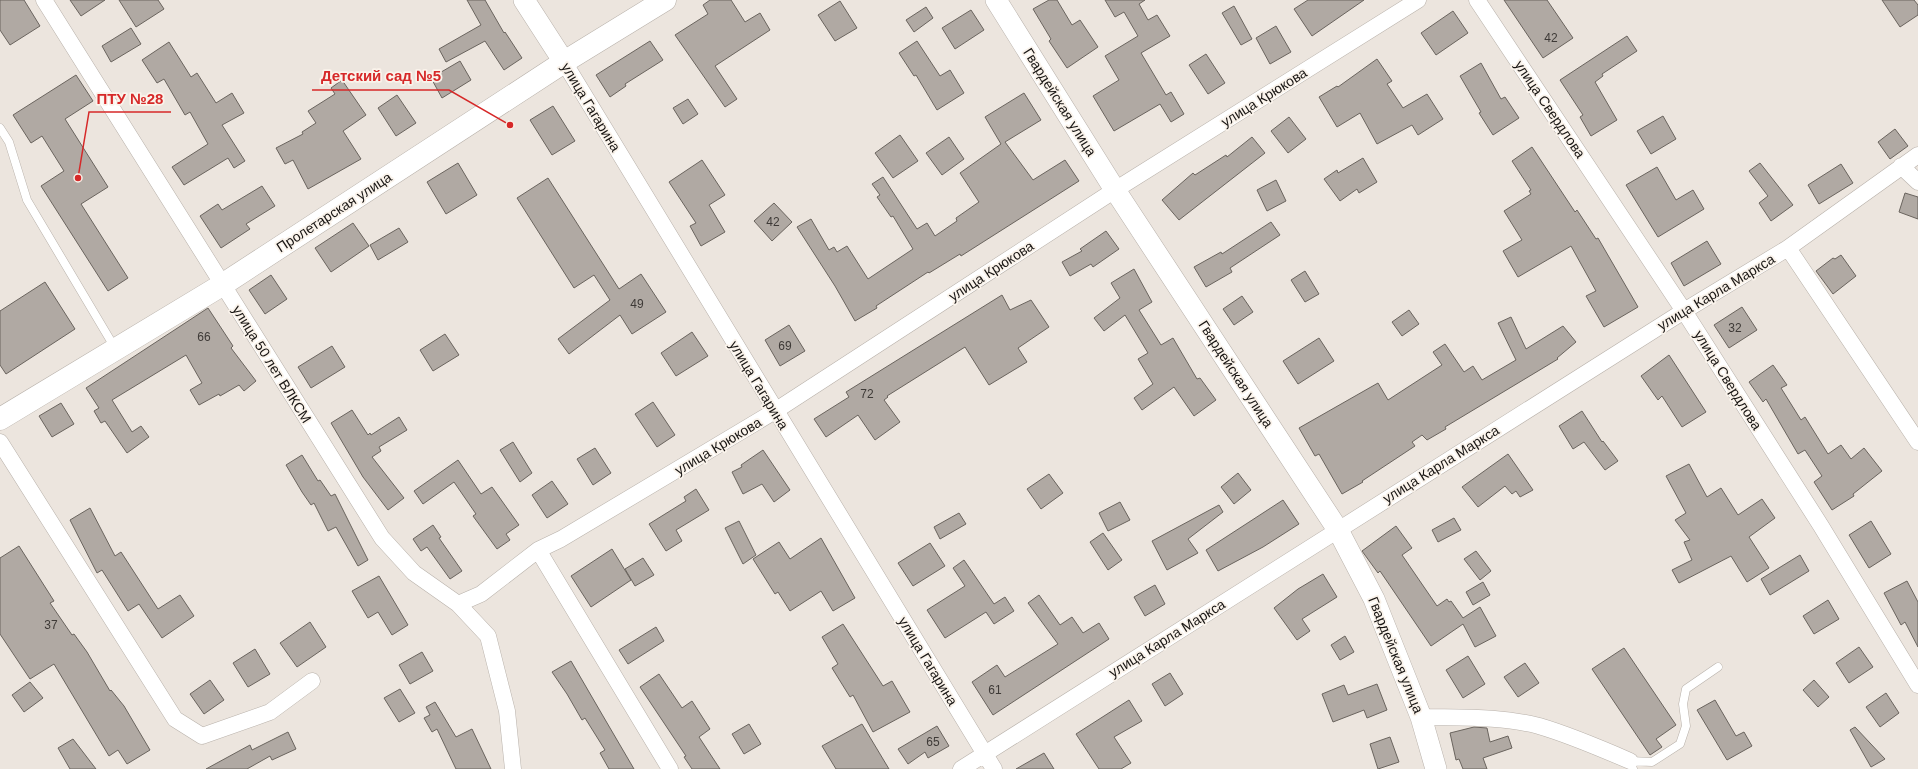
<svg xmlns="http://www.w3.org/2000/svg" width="1918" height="769" viewBox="0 0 1918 769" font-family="Arial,sans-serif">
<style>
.building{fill:#b0a9a3;stroke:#6a645e}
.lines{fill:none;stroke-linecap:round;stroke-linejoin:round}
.service-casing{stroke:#b8b1aa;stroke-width:9}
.minor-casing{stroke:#b8b1aa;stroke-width:17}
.tertiary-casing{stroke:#b8b1aa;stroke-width:22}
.primary-casing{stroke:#b8b1aa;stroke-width:23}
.service{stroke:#fff;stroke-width:8}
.minor{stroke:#fff;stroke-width:16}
.tertiary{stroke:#fff;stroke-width:21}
.primary{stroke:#fff;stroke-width:22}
.labels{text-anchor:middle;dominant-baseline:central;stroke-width:3.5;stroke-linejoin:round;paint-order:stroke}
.number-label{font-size:12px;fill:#3e3a37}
.street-label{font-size:14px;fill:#181513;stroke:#faf3eb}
.leader{fill:none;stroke:#d62828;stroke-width:1.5}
.callout-dot{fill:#d62828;stroke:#faf3eb;stroke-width:1.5}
.callout-label{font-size:15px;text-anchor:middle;font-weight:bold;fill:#d62828;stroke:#faf3eb;stroke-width:3.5;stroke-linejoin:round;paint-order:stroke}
</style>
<rect width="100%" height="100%" fill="#ece5de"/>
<!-- building -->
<path class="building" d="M0,0h24l16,26 -30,19 -10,-15z
M70,0h35l-24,16z
M119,0h39l6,9 -28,18z
M467,0h18l19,33 1,-1 17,26 -18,12 -19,-29 -39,21 -7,-13 42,-24z
M710,0h21l14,22 15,-9 10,17 -55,36 22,33 -12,8 -50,-72 33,-21 -5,-9z
M1049,0h8l15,25 8,-5 18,27 -31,21 -18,-27 2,-2 -18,-30z
M1105,0h40l-6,4 9,16 9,-5 13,21 -29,17 25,42 5,-3 13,22 -13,8 -11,-18 -46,27 -21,-35 26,-16 -14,-24 33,-20 -14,-24 -9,5z
M1308,0h56l-52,36 -18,-27z
M1504,0h43l26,38 -30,20z
M1882,0h32l4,5v10l-18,12z
M840,1l17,27 -22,13 -17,-26z
M1234,6l18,33 -11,6 -19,-32z
M926,7l7,11 -19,14 -8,-12z
M971,10l13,20 -29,19 -13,-21z
M1453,11l15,22 -32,22 -15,-22z
M1276,26l15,26 -21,12 -14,-26z
M131,28l10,16 -30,18 -9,-16z
M1627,36l10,15 -35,23 1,2 -8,6 22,38 -26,16 -11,-19 3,-2 -23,-35z
M650,41l13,19 -38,24 1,2 -16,11 -14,-22z
M917,41l23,35 10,-6 14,23 -27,17 -21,-35 -2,1 -15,-23z
M169,42l22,35 6,-4 19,30 16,-10 12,20 -22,12 23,36 -11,7 -6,-10 -44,27 -12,-18 36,-23 -18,-32 -5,3 -21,-36 -7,4 -15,-23z
M1206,54l19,29 -17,11 -19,-29z
M1377,59l15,22 -5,3 16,24 24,-14 16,25 -25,16 -6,-10 -35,19 -17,-31 -23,14 -18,-30 18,-11 1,1z
M460,61l11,19 -29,18 -11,-20z
M1481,63l20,36 4,-2 14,21 -26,17 -14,-22 2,-1 -21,-36z
M76,75l17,26 -28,18 43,68 -27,17 47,74 -20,13 -67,-105 23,-15 -22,-35 -11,7 -18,-28z
M342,80l24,35 -23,16 18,28 -53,30 -15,-29 -8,4 -9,-16 27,-14 -1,-2 14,-9 -8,-12 27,-17 -4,-6z
M1024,93l17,27 -36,22 28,38 32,-20 14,21 -118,75 -1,-2 -31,19 -1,-1 -52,34 1,2 -22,13 -20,-35 -38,-59 14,-8 18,31 5,-3 3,5 10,-6 21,33 45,-30 -20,-33 -2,1 -14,-20 3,-2 -8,-11 11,-7 34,52 10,-6 8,13 22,-15 -1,-3 23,-16 -19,-29 41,-29 -16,-27z
M397,95l19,28 -20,13 -18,-28z
M688,99l10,15 -15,10 -10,-16z
M553,106l22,35 -23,14 -22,-35z
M1663,116l13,23 -25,15 -14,-23z
M1289,117l17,22 -18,14 -17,-22z
M1895,129l13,17 -18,13 -12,-17z
M900,135l18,26 -25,17 -18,-25z
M949,137l15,22 -22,16 -16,-22z
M1252,137l13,16 -86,67 -17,-20 31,-27 2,2 31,-20 1,2z
M1532,147l43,65 2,-2 19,29 2,-1 40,69 -34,20 -18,-31 10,-5 -25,-45 -53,31 -15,-26 19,-11 -18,-29 27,-17 -2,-3 2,-1 -19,-29z
M1363,158l14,24 -18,11 -2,-4 -17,12 -16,-22 13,-9 1,3z
M702,160l23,35 -16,10 16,27 -24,14 -11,-20 6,-3 -27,-41z
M458,163l19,32 -31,19 -19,-32z
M1760,163l33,42 -22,16 -12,-18 9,-7 -19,-25z
M1841,164l12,19 -34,21 -11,-19z
M1657,167l19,33 17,-10 11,19 -46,28 -32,-52z
M548,178l71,111 22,-15 25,38 -34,22 -12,-19 -51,39 -11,-15 52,-39 -16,-25 -20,13 -57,-90z
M1276,180l10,21 -19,10 -10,-21z
M262,186l13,20 -29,18 4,5 -29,19 -21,-32 18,-12 4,6z
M1905,193l13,4v22l-19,-7z
M774,203l18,19 -20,19 -18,-20z
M1271,222l9,13 -50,33 2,4 -26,15 -12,-20 27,-15 1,2z
M353,223l16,23 -38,26 -16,-24z
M399,228l9,14 -30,18 -8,-15z
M1106,231l13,18 -26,18 -2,-3 -21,12 -8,-14 20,-11 -2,-2z
M1707,241l14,23 -37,22 -13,-23z
M1841,255l15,21 -23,18 -17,-23 17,-13 2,1z
M1134,269l18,33 -13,8 22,35 12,-7 24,41 3,-1 16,22 -22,16 -20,-29 -32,23 -8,-12 19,-14 -15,-25 10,-6 -23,-38 -21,16 -10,-13 26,-20 -9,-15z
M1305,271l14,23 -14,8 -14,-22z
M271,275l16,24 -22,15 -16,-24z
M45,282l30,47 -69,45 -6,-9v-54z
M1002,295l8,15 21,-10 18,27 -31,21 9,14 -38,23 -24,-38 -78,49 1,1 -4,3 16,22 -25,18 -17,-25 -32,22 -12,-18 35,-22 -3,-5z
M1242,296l11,16 -19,13 -11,-16z
M1742,307l15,23 -28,18 -15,-23z
M208,308l25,38 -2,2 25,33 -12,10 -5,-6 -19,11 -1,-2 -20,11 -9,-15 12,-7 -16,-28 -74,45 20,32 9,-6 8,11 -22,16 -22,-32 -4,2 -7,-12 5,-3 -13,-20z
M1409,310l10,14 -17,12 -10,-14z
M1511,317l15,32 37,-23 13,16 -19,16 1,1 -113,68 1,2 -19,11 -5,-5 -10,7 3,4 -53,35 1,1 -21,12 -23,-40 -4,2 -16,-28 79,-45 10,17 54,-35 -9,-13 12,-8 19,28 9,-6 9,14 34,-20 -18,-37z
M789,325l16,26 -25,15 -15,-26z
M692,332l16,24 -32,20 -15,-23z
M445,334l14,21 -26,16 -13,-21z
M1319,338l15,23 -36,23 -15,-23z
M332,346l13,21 -34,21 -13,-21z
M1669,355l37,57 -24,15 -20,-31 -4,4 -17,-24z
M1773,365l14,20 -6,3 20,32 4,-3 23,37 13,-9 10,14 13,-11 18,23 -29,23 1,2 -22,14 -18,-28 8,-6 -17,-26 -7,4 -32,-55 -3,3 -14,-20z
M653,402l22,33 -18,12 -22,-33z
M61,403l13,21 -22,13 -13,-21z
M352,410l16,25 2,-2 1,2 28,-18 8,13 -28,17 2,4 -9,6 32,41 -16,12 -25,-33 -32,-54z
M1582,411l20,31 1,-1 15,20 -13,9 -21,-28 -11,7 -14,-23z
M513,442l19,31 -12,9 -20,-32z
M595,448l16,25 -18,12 -16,-26z
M763,450l27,40 -16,12 -12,-18 -19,10 -11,-22 10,-5 -1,-2z
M1508,454l25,36 -13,7 -4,-6 -4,3 -7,-8 -27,21 -16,-20z
M302,455l16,26 2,-1 11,16 4,-2 33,66 -10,6 -22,-39 -8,4 -14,-28 -3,2 -9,-13 -16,-27z
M458,460l23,34 11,-7 27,38 -13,9 4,6 -13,9 -24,-33 3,-2 -22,-32 -31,22 -9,-13z
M1689,464l18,33 14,-9 17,27 24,-16 13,19 -26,19 20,31 -22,14 -16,-26 -52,27 -7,-13 20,-10 -8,-18 6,-2 -15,-20 11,-7 -20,-37z
M1238,473l13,17 -17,14 -13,-17z
M1049,474l14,19 -22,16 -14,-20z
M552,481l16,23 -21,14 -15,-23z
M696,489l13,21 -33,20 6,11 -16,10 -17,-27 37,-23 -2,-4z
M1283,500l16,24 -36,23 -45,24 -12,-21z
M1120,502l10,18 -22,11 -9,-18z
M1219,505l4,7 -35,27 10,14 -31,17 -15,-29z
M90,508l25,48 6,-4 37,57 22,-14 14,21 -32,22 -23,-34 -11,7 -26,-41 -5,3 -27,-53z
M959,513l7,11 -26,15 -6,-12z
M1454,518l7,12 -23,12 -6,-12z
M739,521l17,34 -13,9 -18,-36z
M1871,521l20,33 -22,14 -20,-33z
M433,525l8,12 -2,1 23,33 -12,8 -23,-32 -6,4 -8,-12z
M1396,526l16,22 -10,7 35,51 10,-7 2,3 2,-1 12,17 17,-11 16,29 -21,11 -12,-23 -32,22 -51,-75 -2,2 -16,-22z
M1103,533l19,27 -14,10 -18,-28z
M821,538l34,60 -22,13 -12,-20 -31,20 -12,-19 -3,2 -22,-35 26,-17 11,17z
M930,543l15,23 -32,20 -15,-23z
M19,546l35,55 -4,2 22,32 2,-1 13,18 23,39 1,-1 13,16 26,44 -23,14 -9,-14 -9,6 -55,-92 -24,15 -30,-45v-76z
M612,549l19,31 -40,27 -20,-31z
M1476,551l15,20 -11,9 -16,-21z
M1800,555l9,16 -39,24 -9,-16z
M643,558l11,17 -19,11 -10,-17z
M964,560l30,44 11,-7 9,14 -20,13 -8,-12 -41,26 -18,-28 38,-24 -12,-18z
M1323,574l14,23 -35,22 8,12 -13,9 -23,-32 24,-19z
M379,576l29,49 -16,10 -14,-23 -10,6 -16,-27z
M1907,581l11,21v45l-13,-25 -4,3 -17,-32z
M1483,582l7,13 -17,10 -7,-13z
M1155,585l10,19 -20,12 -11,-19z
M1039,595l21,30 12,-8 11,16 16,-10 10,16 -116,76 -21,-33 25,-17 8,12 53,-33 -30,-41z
M1828,600l11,19 -25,15 -11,-18z
M310,622l16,25 -29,20 -17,-24z
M843,624l40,62 9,-5 18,31 -37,20 -20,-37 -3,2 -18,-29 6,-4 -16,-27z
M656,627l8,14 -36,23 -9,-14z
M1345,636l9,16 -14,8 -9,-15z
M1859,647l14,20 -24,16 -13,-20z
M1624,648l52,77 -20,14 6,8 -12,8 -58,-86z
M255,649l15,25 -22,13 -15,-24z
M422,652l11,19 -23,13 -11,-19z
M1468,656l17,28 -22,14 -17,-28z
M571,661l32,55 31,53h-25l-9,-16 5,-3 -20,-32 -3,2 -15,-26 -15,-22z
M1525,663l14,20 -21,14 -14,-20z
M1170,673l13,21 -18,12 -13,-22z
M659,674l23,34 10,-7 18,28 -11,8 21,32h-28l-8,-12 2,-1 -46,-69z
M210,680l14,20 -20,14 -14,-20z
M1814,680l15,17 -11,10 -15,-17z
M30,682l13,16 -19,14 -12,-17z
M1377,684l10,26 -20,8 -3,-8 -31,12 -11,-28 22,-9 4,10z
M400,689l15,24 -16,9 -15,-24z
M1886,693l13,20 -19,14 -14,-20z
M1129,700l13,21 -28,16 17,26 -10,6h-22l-23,-35z
M1715,700l21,36 8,-4 8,14 -25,14 -30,-50z
M435,702l21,35 16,-8 19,40h-35l-19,-40 -5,3 -8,-14 6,-3 -4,-8z
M749,724l12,20 -17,10 -12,-20z
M862,724l27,45h-53l-14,-23z
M937,726l12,20 -21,12 -3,-6 -17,12 -10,-15z
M1474,727l13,1 3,14 18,-6 4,12 -29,10 4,11h-24l-4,-10 -3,1 -6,-27z
M1855,727l30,32 -14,8 -21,-37z
M288,732l8,17 -24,11 -2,-4 -23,13h-41l44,-24 2,5z
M1390,737l9,25 -21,7 -8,-25z
M73,739l23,30h-26l-12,-21z
M1044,753l10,16h-38z"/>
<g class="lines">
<defs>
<path id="service" d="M0,128l9,14 18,58 88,148
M1633,769l-3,-8 22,1 28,-18 6,-18 -3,-22 3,-15 32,-22"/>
<path id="minor" d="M44,0l338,538 32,35 44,31 23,-10 57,-44 23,-11 214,-128 340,-221 303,-190
M1477,0l207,311 137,215 97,159
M564,62l430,707
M1901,166l17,16
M1788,248l130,194
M0,442l175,277 27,17 68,-24 42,-31
M538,550l132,219
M458,604l30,32 19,75 6,58
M1421,717c38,1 80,-1 118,9 31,9 61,22 91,35
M961,769l723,-458 104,-63 130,-93"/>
<path id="tertiary" d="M524,0l40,62
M996,0l119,190 223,340 36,69 47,118 15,52"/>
<path id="primary" d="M0,419l222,-134 342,-223 101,-62"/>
</defs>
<!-- service casing -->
<use href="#service" class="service-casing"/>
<!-- minor casing -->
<use href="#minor" class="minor-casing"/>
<!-- tertiary casing -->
<use href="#tertiary" class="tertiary-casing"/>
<!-- primary casing -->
<use href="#primary" class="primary-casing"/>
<!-- service -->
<use href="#service" class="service"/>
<!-- minor -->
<use href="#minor" class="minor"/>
<!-- tertiary -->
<use href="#tertiary" class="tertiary"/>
<!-- primary -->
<use href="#primary" class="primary"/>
</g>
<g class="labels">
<!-- number labels -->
<g class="number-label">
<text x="1551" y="38">42</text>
<text x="773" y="222">42</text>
<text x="637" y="304">49</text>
<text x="1735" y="328">32</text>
<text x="204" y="337">66</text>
<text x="785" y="346">69</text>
<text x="867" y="394">72</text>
<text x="51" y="625">37</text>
<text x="995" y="690">61</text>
<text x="933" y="742">65</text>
</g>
<!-- street labels -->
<g class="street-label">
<text transform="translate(1264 97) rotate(-32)">улица Крюкова</text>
<text transform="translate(1060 102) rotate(58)">Гвардейская улица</text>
<text transform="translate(591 107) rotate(59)">улица Гагарина</text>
<text transform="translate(1550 109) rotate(56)">улица Свердлова</text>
<text transform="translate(334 212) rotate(-33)">Пролетарская улица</text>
<text transform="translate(991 271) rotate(-33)">улица Крюкова</text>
<text transform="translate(1716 292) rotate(-31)">улица Карла Маркса</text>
<text transform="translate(272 364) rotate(58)">улица 50 лет ВЛКСМ</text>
<text transform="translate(1236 374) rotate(57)">Гвардейская улица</text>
<text transform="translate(1728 380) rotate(58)">улица Свердлова</text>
<text transform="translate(759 385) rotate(59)">улица Гагарина</text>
<text transform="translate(718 446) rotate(-31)">улица Крюкова</text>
<text transform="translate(1441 464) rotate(-32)">улица Карла Маркса</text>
<text transform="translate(1167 638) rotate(-32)">улица Карла Маркса</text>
<text transform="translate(1396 655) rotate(68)">Гвардейская улица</text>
<text transform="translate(928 661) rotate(59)">улица Гагарина</text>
</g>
</g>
<!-- callouts -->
<path class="leader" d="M510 125L449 90H312M78 178L89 112H171"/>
<g class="callout-dot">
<circle cx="510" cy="125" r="4"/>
<circle cx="78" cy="178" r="4"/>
</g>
<g class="callout-label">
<text x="381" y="81">Детский сад №5</text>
<text x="130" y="104">ПТУ №28</text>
</g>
</svg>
